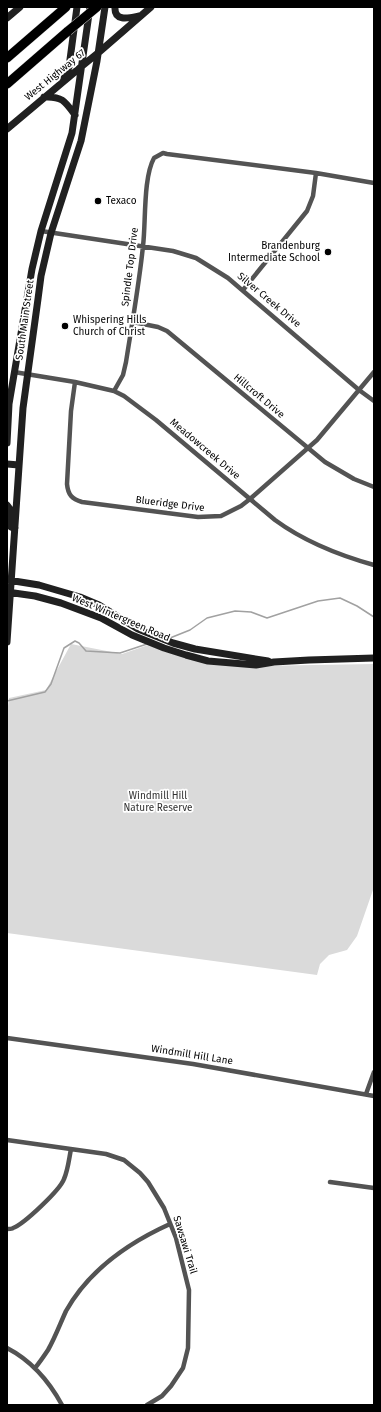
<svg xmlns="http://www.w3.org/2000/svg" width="381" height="1412" viewBox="0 0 381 1412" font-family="'Fira Sans',sans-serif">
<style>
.green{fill:#dadada}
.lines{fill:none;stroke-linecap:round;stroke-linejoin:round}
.stream{stroke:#a1a1a1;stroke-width:1.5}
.highway-casing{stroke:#dbdbdb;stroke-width:10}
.street{stroke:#535353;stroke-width:4.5}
.secondary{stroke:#202020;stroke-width:7}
.highway{stroke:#000;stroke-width:9}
.highway-bridge-casing{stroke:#dbdbdb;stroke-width:10;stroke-linecap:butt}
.highway-bridge{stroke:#000;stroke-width:9}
.poi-dot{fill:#000;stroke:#fff;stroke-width:1.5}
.labels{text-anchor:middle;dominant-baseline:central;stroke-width:3.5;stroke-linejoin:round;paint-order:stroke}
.street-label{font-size:10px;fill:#000;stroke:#fff}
.poi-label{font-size:10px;fill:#000;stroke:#fff;text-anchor:start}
.park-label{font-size:10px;fill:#313131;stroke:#fff}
</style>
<rect width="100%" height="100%" fill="#fff"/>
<!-- green -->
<path class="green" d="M71,644l51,10 29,-10 55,15 43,7 125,-2v223l-17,49 -10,14 -18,5 -9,9 -3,11 -310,-42v-219l2,-16 37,-8z"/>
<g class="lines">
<!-- stream -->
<path class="stream" d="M170,638l20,-8 17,-12 28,-7 16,1 16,6 51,-17 22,-3 17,8 17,11
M7,701l38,-9 6,-8 13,-36 11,-7 4,2 7,8 34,2 27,-9"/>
<defs>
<path id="highway" d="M7,58l59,-51
M7,84l61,-53"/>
</defs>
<!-- highway casing -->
<use href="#highway" class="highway-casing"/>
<!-- street -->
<path class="street" d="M41,231l132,20 23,7 32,20 131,112 15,11
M243,290l64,-79 6,-15 3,-23
M133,322l25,5 9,4 158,131 29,17 20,8
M14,372l61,10 39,9 10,5 32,24 119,100c30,22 63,35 99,45
M75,382l-4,29 -4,73c1,11 5,15 15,18l116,15 23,-1 20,-10 9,-7 67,-59 57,-68
M114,391l9,-16 3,-13c6,-38 13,-77 17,-116 3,-24 0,-68 11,-88l9,-5 4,1 149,19 58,10
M7,1038l186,26 181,32
M366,1094l8,-22
M7,1140l99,14 18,6 16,13 8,9 16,26 12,30 13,52 -1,58 -5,20 -12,18 -9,10 -15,9
M330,1182l44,6
M7,1229c1,0 6,0 6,-1 11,-4 47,-38 51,-49 4,-9 5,-20 7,-30
M7,1348c25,13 42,33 55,57
M35,1368c5,-6 9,-12 13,-18 7,-12 12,-26 18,-39 23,-41 62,-68 104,-87"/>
<!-- secondary -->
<path class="secondary" d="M115,7c-1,15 14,11 24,9
M7,18l13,-11
M63,80l6,-13 8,-60
M44,97c18,-1 21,4 31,18
M7,129l75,-63 16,-13 53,-46
M7,443l2,-39 23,-135 9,-38 31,-98 18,-126
M7,464l12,1
M7,505l3,4 -1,16 2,2 4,1
M8,580l31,5 41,12 19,8 39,24 35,14 22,6 73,12
M7,592l28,4 26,7 40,15 31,17 32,13 22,7 22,6 48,4 18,-3 35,-2 65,-2
M7,642l16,-234 15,-109 3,-23 10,-43 30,-92 16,-80 8,-54"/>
<!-- highway -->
<use href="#highway" class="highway"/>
<defs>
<path id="highway-bridge" d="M68,31l29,-24"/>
</defs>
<!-- highway-bridge casing -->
<use href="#highway-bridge" class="highway-bridge-casing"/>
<!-- highway-bridge -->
<use href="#highway-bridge" class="highway-bridge"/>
</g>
<!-- markers -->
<g class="poi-dot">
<circle cx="98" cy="201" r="4"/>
<circle cx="328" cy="252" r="4"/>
<circle cx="65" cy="326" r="4"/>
</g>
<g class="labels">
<!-- street labels -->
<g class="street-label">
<text transform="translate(55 75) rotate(-39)">West Highway 67</text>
<text transform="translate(130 267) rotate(-83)">Spindle Top Drive</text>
<text transform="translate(269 300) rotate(40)">Silver Creek Drive</text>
<text transform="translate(25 320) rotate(-82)">South Main Street</text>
<text transform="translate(259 396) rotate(40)">Hillcroft Drive</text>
<text transform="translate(205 449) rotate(40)">Meadowcreek Drive</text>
<text transform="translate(170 504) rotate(7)">Blueridge Drive</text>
<text transform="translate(121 618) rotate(23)">West Wintergreen Road</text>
<text transform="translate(192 1055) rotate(9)">Windmill Hill Lane</text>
<text transform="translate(185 1245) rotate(73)">Sawsawi Trail</text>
</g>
<!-- poi labels -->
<g class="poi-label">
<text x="106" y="201">Texaco</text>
<text x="320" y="246" text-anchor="end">Brandenburg<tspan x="320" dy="12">Intermediate School</tspan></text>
<text x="73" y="320">Whispering Hills<tspan x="73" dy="12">Church of Christ</tspan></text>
</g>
<!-- park labels -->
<g class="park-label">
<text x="158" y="796">Windmill Hill<tspan x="158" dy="12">Nature Reserve</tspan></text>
</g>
</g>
<!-- border -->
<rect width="381" height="1412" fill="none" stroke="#000000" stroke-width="16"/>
</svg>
